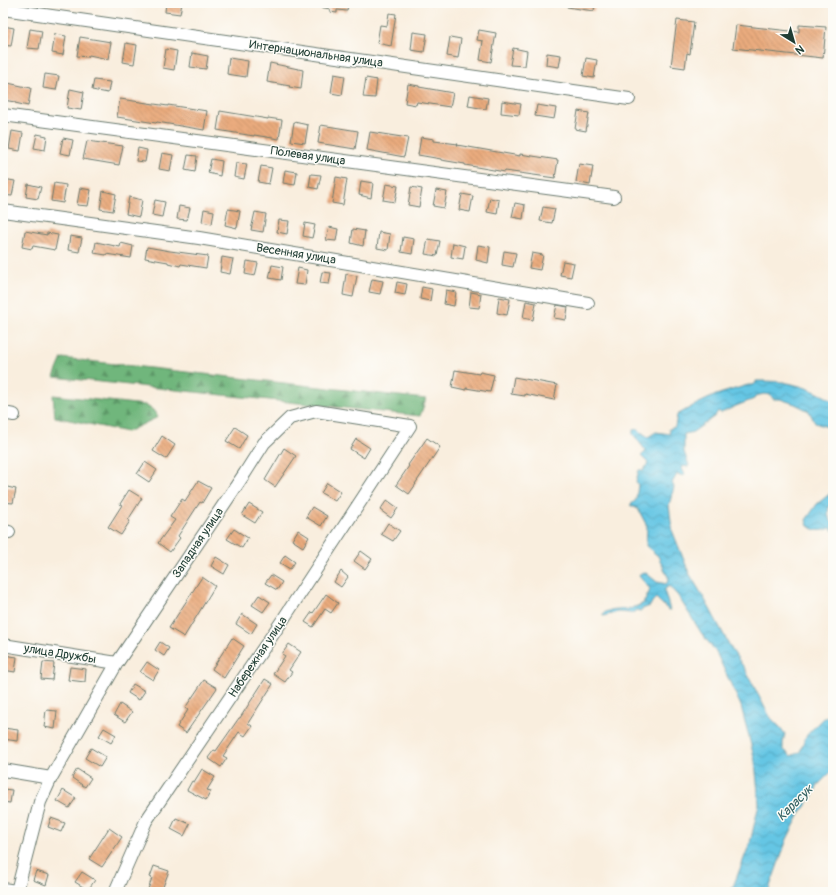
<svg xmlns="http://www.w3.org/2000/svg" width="836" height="895" viewBox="0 0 836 895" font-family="Pangolin,sans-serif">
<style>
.forest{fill:url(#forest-firs);stroke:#477a58}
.water{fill:url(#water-waves);stroke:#42828c}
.building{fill:url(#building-back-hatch)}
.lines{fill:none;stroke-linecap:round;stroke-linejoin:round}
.minor-casing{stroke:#6b7b70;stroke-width:14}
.minor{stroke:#fff;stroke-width:12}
.labels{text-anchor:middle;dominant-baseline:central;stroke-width:3;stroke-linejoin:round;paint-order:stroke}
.street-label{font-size:12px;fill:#1f3d34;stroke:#fdfcf7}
.water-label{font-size:13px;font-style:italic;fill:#305f60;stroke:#fdfcf7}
</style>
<defs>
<pattern id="forest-firs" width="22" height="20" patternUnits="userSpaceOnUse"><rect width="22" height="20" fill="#6fb67b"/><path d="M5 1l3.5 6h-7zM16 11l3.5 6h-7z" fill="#5b9566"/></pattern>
<pattern id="water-waves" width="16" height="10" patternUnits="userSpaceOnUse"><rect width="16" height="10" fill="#65c6e4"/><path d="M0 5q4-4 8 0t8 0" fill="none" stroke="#53a2ba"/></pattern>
<pattern id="building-back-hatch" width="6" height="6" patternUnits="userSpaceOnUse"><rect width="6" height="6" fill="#eaab7e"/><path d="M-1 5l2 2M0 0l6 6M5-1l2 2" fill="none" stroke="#bd8c68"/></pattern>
</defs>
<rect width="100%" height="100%" fill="#fdfcf7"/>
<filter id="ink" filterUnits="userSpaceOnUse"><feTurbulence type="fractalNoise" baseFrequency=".025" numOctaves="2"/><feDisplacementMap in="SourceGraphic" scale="8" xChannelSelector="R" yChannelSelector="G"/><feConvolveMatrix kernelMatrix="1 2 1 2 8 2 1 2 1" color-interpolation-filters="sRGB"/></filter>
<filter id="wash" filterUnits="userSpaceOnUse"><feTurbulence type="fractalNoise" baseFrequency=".012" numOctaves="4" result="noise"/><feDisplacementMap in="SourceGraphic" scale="16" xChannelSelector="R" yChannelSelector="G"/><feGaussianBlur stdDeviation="0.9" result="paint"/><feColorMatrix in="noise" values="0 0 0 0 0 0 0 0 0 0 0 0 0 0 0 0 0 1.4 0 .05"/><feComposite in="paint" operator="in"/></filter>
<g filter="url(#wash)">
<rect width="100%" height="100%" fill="#f9eede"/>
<!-- forest -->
<path class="forest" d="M62,358l364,41 -6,17 -366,-39z
M53,395l92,10 8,5 5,7 -31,15 -72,-15z"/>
<!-- water -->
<path class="water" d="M756,381c13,0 27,0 40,4 13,3 25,9 37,16v28l-18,-6 -6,-12 -14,-7 -15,-5h-7l-2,-4 -7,-1 -9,2 -1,3 -18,7 -15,7 -3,-2 -3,5 -22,16 -9,2v18l5,13 -1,2 -5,-1 -1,3 3,5 -1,2 -7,-2 -5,9 2,4 -5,18 3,25 17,43 15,25 28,52 13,19 21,41 5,8 9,9 5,7 -2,8v7l8,7 9,-4 6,-16 16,-17 11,-6v57l-14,14 -8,14 -10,14 -14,27 -19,53h-37l19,-49 9,-39 -4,-43 -14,-55 -25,-54 -14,-18 -24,-38 -9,-10 -5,4 6,20h-2l-12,-12 -4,4 -2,4 -8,3 -1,2 -4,-1 -2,2 -4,1 -13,-1 -14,4 -2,-1c5,-6 17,-7 24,-5l4,-2 1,1 2,-2h2l9,-4v-2l2,-1v-5h2l2,-6 -11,-13 3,-4 4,1 11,9 6,1 3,1 3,-5 -11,-23 -12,-10 1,-20 -9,-17 -8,-4 6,-5 2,-15 -2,-4 3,-11h5l4,-7 -7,-7 5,-5 -13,-17v-4l4,-1 11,8 8,-5 14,2 -1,-5 6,-2 2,-12 16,-9 23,-11 22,-7 10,-3h5l3,-2z
M832,492h1c0,12 -11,20 0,31v8l-2,-3c-11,4 -14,3 -23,-2l-2,-6 11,-16z"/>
<g id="blocks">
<!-- building -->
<path class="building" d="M166,3h16l-2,11 -15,-2z
M320,3h28l-1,8 -10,-1v3l-7,-1v-3l-11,-2z
M568,3h27l-1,8 -27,-4z
M389,13l7,1 -5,32 -14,-3 3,-18 7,1z
M677,20l17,2 -4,32 -3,-1 -2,15 -14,-2z
M736,25l63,7v-7l27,2 -3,31 -90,-10z
M3,26l11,2 -3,18 -8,-1z
M30,29l12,2 -3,18 -12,-1z
M479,30l17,3 -5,29 -11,-2 3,-19 -6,-1z
M413,32l14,2 -3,18 -13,-2z
M55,34l11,2 -3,19 -11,-2z
M80,37l31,5 -3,17 -19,-4 -1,2 -11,-1z
M450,37l11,2 -3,19 -11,-2z
M126,43l11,2 -3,19 -11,-2z
M513,48l14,3 -2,15 -15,-1z
M166,49l11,2 -3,19 -11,-2z
M192,53l16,3 -2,13 -16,-2z
M547,53l14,2 -2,12 -13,-2z
M229,58l19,3 -2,16 -19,-3z
M586,58l11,2 -3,18 -11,-2z
M270,63l33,7 -2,19 -12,-2 1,-1 -23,-4z
M45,74l14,2 -3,14 -13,-2z
M334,74l11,2 -3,19 -11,-2z
M366,78l11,2 -2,18 -12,-1z
M94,80l16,2 -2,11 -16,-3z
M3,82l28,6 -3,18 -13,-3v-1l-12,-2z
M408,84l11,2v1l34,6 -3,14 -33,-5 -1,3 -11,-2z
M70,89l14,3 -3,18 -14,-2z
M470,95l18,3 -2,11 -18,-3z
M120,99l48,7v-1l39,6 -3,19 -47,-8 -1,1 -39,-6z
M502,101l19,3 -2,11 -18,-2z
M537,105l19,3 -2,11 -19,-3z
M220,111l48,8v-1l14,2 -3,19 -25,-4v1l-37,-6z
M578,111l11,2 -3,18 -11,-2z
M294,122l14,3 -3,18 -14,-2z
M321,125l37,6 -3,18 -37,-6z
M12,131l11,2 -3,18 -11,-2z
M370,132l38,6 -4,19 -37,-7z
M37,134l10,2 -2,14 -11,-2z
M421,137l13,2v2l24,3 -1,1 63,11v-2l38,6 -3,18 -50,-7v1l-40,-7v-1l-24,-4v-1l-23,-4z
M63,138l10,2 -3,15 -10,-2z
M87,141l36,5 -4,19 -36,-6z
M138,148l9,2 -2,12 -9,-1z
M162,153l11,2 -3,16 -11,-2z
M188,155l9,1 -2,16 -10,-2z
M211,159l11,2 -2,15 -12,-3z
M236,163l11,1 -3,15 -10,-2z
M579,164l14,2 -3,19 -14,-3z
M261,166l11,2 -3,16 -11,-2z
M285,170l12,2 -2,13 -12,-2z
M311,174l10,1 -3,14 -9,-2z
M336,177l11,2 -4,26 -11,-2z
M3,179l12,2 -3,15 -9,-1z
M361,181l12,2 -2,15 -12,-3z
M54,183l12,2 -3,18 -12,-2z
M28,184l13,3 -3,12 -12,-2z
M386,184l12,2 -3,16 -12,-2z
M411,187l11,2 -3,18 -11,-2z
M80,188l11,2 -3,16 -11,-1z
M436,190l11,2 -3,16 -11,-2z
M103,191l13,3 -3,17 -13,-2z
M462,194l11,2 -3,16 -11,-2z
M129,197l13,3 -3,17 -13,-3z
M490,198l9,2 -2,14 -10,-2z
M155,200l10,2 -3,15 -10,-2z
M515,203l10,2 -2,14 -11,-2z
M179,206l11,2 -3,12 -10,-1z
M543,207l12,2 -3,14 -12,-2z
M204,209l10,2 -2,13 -10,-2z
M228,209l12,2 -3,17 -12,-3z
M255,212l11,2 -3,18 -12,-2z
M279,220l10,1 -2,13 -10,-2z
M305,223l10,2 -3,13 -9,-2z
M329,227l9,2 -2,12 -10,-1z
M353,229l12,2 -2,15 -12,-3z
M25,231l22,4v-2l11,2 -3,15 -22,-4 -1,3 -10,-2z
M379,232l11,2 -2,16 -11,-2z
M70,236l12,2 -3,14 -11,-2z
M403,237l11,2 -2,15 -11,-2z
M428,239l12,2 -3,15 -12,-2z
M96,242l24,5 1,-4 12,3 -2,12 -25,-4v1l-12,-2z
M453,243l12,3 -2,13 -12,-2z
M478,245l12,2 -2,16 -12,-3z
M147,247l23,4 38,5 -2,12 -25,-4 -1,2 -12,-3v-1l-23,-4z
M504,251l12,2 -3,14 -11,-2z
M532,253l11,2 -3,15 -11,-2z
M222,257l11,2 -3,15 -10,-2z
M247,261l11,2 -3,13 -10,-2z
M563,261l11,2 -3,14 -11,-2z
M272,265l11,2 -2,13 -12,-2z
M298,268l9,2 -2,15 -10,-1z
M322,272l9,1 -2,11 -9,-1z
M346,274l11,2 -4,21 -10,-2z
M372,279l11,2 -3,13 -11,-2z
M397,282l10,2 -2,11 -10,-2z
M422,287l10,2 -2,12 -10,-2z
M446,290l10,2 -2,14 -10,-2z
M471,292l10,2 -2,14 -10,-1z
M499,297l11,2 -3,16 -10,-2z
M526,301l10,2 -3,17 -10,-2z
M557,305l11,2 -2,13 -12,-2z
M455,370l24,4 1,-2 14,3 -4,17 -24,-4v2l-14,-3z
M514,377l43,8 -3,15 -29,-6v2l-14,-2z
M235,427l12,8 -8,14 -13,-8z
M162,436l13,9 -9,14 -13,-8z
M427,438l13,9 -25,37h1l-7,10 -13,-9 13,-19 -1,-1z
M356,439l14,9 -6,10 -14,-9z
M284,448l12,8 -21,31 -10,-7z
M145,462l12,8 -8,12 -12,-8z
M198,481l13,7 -9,15 -2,-1 -22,34 2,2 -10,14 -12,-9 17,-23 -5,-3 12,-18 3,2z
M327,483l14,9 -6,9 -14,-8z
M3,486l13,3 -3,14 -10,-1z
M129,490l13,8 -14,22 2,1 -9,14 -13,-8 14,-22 -2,-1z
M387,500l11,8 -7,10 -11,-8z
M249,504l13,8 -7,11 -13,-8z
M312,507l15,9 -6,10 -15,-9z
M388,523l12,8 -7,10 -12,-7z
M234,529l14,9 -6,10 -15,-9z
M298,530l11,7 -6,10 -11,-7z
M361,551l11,8 -7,10 -11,-8z
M285,555l10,7 -5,7 -10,-6z
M216,557l13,8 -5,9 -13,-8z
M341,571l7,6 -7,10 -7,-5z
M271,575l11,7 -5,8 -12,-7z
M202,577l13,9 -31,51 -15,-9z
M326,594l12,9 -7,10 -6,-4 -12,18 -8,-5 7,-10 1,1z
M259,595l11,7 -7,10 -11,-7z
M242,614l15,10 -6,10 -15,-10z
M232,638l12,8 -20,32 -12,-9z
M160,642l9,6 -5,8 -9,-6z
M289,644l12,8 -12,18 3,2 -7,10 -12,-8 12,-18 -3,-2z
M4,655l13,2 -2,15 -12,-2z
M43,662l11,1 -2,17 -11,-1z
M147,662l12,8 -6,10 -13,-8z
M70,667l16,2 -1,13 -17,-2z
M265,679l8,5 -25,39 4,3 -7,10 -6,-4 -16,24 4,2 -6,9 -13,-9 6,-8 2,1 23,-33h1z
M204,680l13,8 -31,45 -9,-6 11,-17 -3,-2z
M133,684l12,7 -6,9 -11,-7z
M120,704l12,8 -7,10 -11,-7z
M46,710l11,1 -2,18 -11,-2z
M3,728l15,2 -1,11 -14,-2z
M104,728l12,7 -5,8 -12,-7z
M91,748l15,9 -6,10 -15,-9z
M77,769l14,9 -6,9 -13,-9z
M202,769l13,8 -8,13 4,1 -5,9 -19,-10 5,-9 2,1z
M3,789l9,1 -2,13 -7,-1z
M63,790l13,8 -7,10 -12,-7z
M51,818l14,5 -4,9 -13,-5z
M176,818l14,6 -6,12 -13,-7z
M109,828l13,9 -20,30 -13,-8z
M154,866l15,5 -8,21h-14l5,-14 -2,-1z
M36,871l13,4 -3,10 -13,-5z
M82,872l13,8 -7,10 -13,-8z"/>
</g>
</g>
<g filter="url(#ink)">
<use href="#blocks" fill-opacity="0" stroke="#6b7b70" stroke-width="1"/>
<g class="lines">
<defs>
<path id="minor" d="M3,9l626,90
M3,115l611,82
M3,211l196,27 389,65
M3,413l11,2
M3,531l6,1
M3,645l114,18
M3,770l48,8
M3,889l19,3
M17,891l23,-89 11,-24 66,-115 128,-190 19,-30 26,-25 26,-7 94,15 -126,192 -138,203 -31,71"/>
</defs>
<!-- minor casing -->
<use href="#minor" class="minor-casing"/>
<!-- minor -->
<use href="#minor" class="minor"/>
</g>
</g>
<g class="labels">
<!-- street labels -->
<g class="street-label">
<text transform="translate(316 54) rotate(8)">Интернациональная улица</text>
<text transform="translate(308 156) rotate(8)">Полевая улица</text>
<text transform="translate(296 254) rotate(9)">Весенняя улица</text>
<text transform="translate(198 543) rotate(-56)">Западная улица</text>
<text transform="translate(60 654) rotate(9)">улица Дружбы</text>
<text transform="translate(258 657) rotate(-56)">Набережная улица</text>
</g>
<!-- water labels -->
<g class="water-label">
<text transform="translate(795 803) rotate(-45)">Карасук</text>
</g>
</g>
<!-- margin -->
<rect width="836" height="895" fill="none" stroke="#fdfcf7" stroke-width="16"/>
<!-- north arrow -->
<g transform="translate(794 42) rotate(143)" stroke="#fdfcf7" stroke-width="3" paint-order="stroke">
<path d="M0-3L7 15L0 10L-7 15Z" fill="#1f3d34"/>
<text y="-6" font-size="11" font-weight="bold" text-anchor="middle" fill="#1f3d34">N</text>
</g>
</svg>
